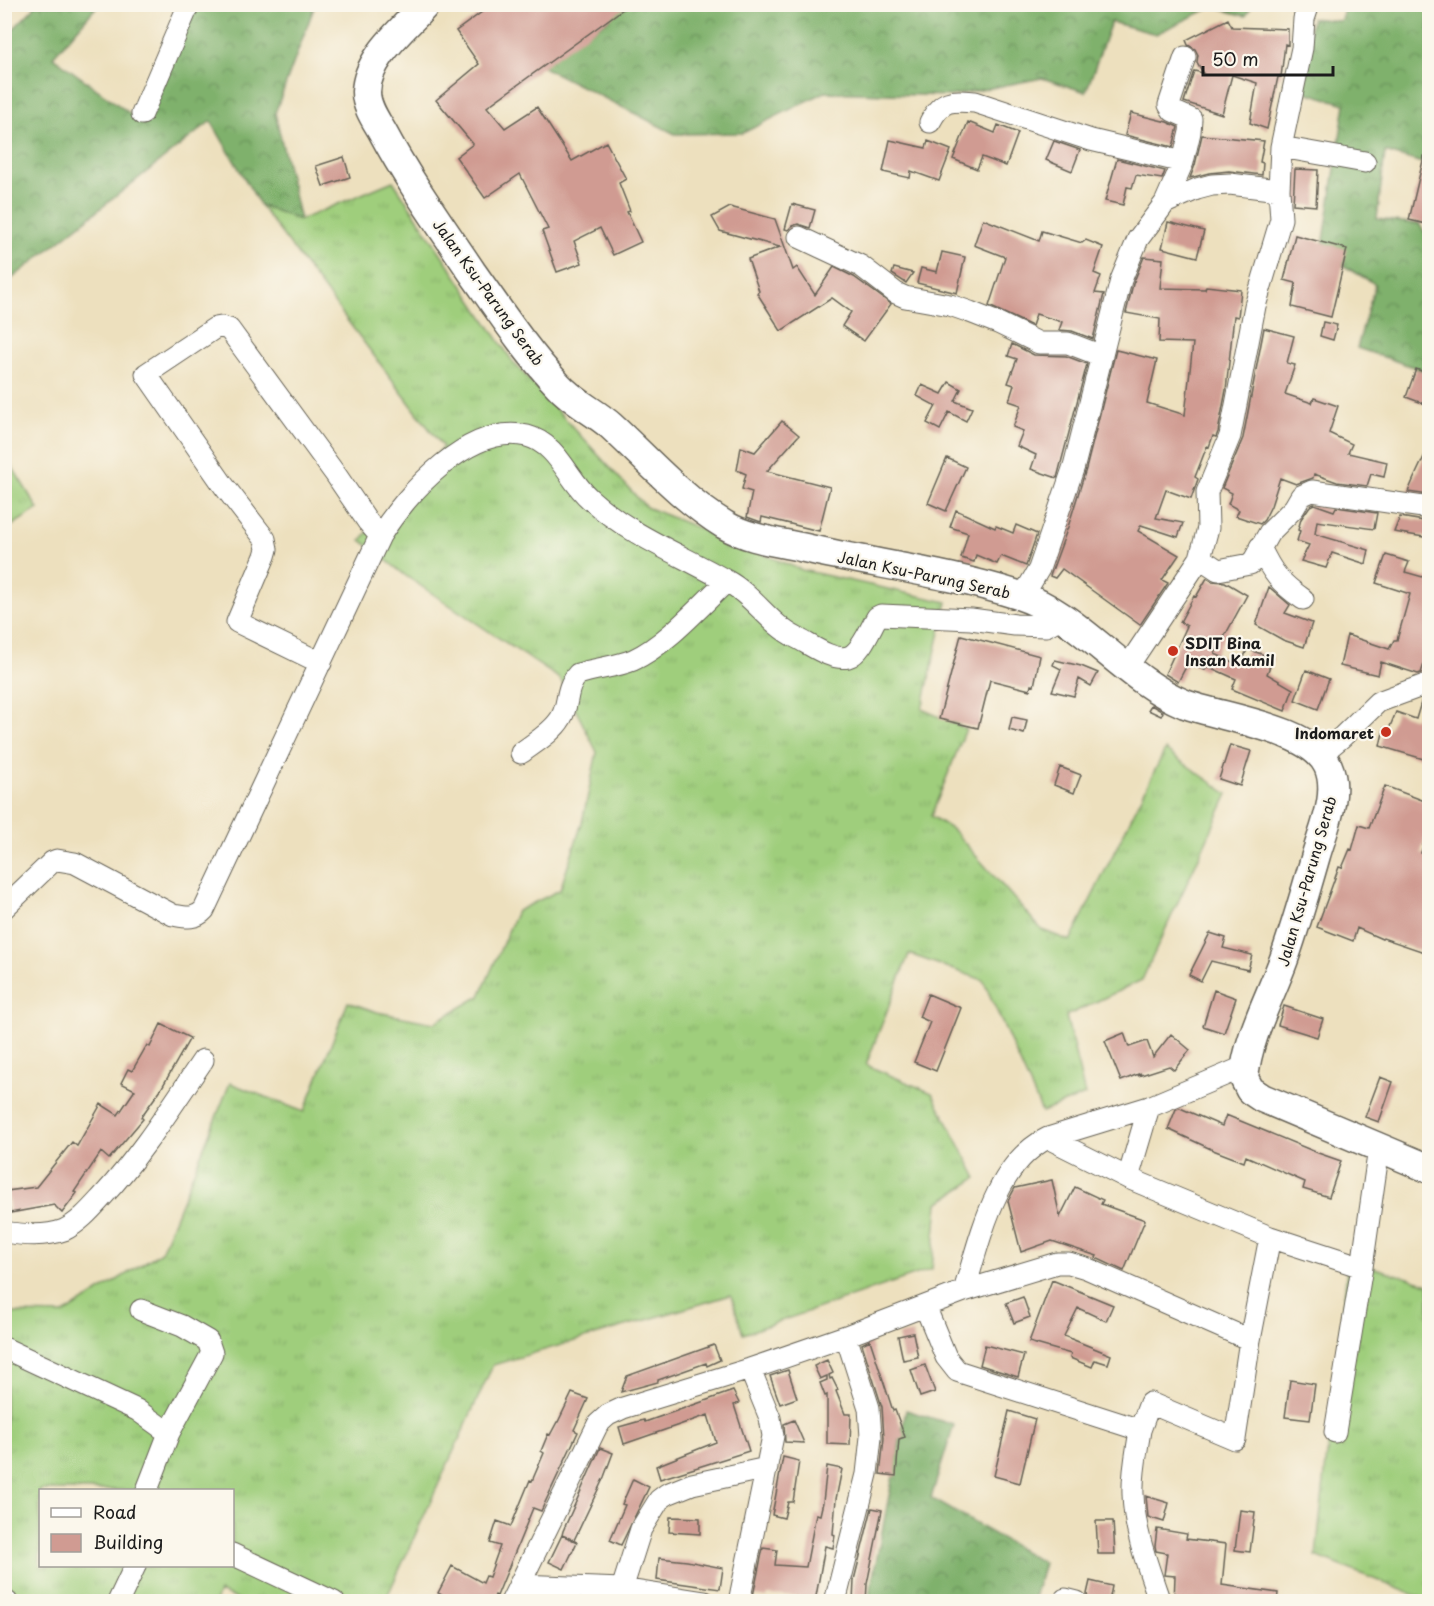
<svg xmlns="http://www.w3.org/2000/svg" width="1434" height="1606" viewBox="0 0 1434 1606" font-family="'Playpen Sans',sans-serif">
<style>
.grass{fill:url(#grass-tufts);stroke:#5e754c;stroke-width:1.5;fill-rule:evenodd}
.forest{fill:url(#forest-crowns);stroke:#4e6644;stroke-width:1.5}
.building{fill:#d09b92}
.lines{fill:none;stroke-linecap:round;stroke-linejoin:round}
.street-casing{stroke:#656155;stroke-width:23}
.secondary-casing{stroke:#656155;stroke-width:31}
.street{stroke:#fff;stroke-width:21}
.secondary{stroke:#fff;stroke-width:28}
.poi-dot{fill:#c8321e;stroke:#fbf7ec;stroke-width:2}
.labels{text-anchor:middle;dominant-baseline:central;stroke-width:4.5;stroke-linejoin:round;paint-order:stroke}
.street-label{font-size:15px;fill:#1c1c1c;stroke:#fbf7ec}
.poi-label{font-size:15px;font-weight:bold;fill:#1c1c1c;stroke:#fbf7ec;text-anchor:start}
</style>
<defs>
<pattern id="grass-tufts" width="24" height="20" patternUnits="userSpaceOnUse" patternTransform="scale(1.5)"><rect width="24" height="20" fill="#9fce7c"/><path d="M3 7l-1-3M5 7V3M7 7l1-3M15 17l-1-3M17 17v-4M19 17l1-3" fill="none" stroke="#88b06b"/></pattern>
<pattern id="forest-crowns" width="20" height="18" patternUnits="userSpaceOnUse" patternTransform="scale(1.5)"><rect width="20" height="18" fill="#7fb16c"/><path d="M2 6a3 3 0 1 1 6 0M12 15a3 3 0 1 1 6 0" fill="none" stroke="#678f58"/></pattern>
</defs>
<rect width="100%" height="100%" fill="#fbf7ec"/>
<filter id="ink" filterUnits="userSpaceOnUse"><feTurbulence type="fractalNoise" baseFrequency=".0167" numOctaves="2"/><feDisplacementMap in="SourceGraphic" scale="12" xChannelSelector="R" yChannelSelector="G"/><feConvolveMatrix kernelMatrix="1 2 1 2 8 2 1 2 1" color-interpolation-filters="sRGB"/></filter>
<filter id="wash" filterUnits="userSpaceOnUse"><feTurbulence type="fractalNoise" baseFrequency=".008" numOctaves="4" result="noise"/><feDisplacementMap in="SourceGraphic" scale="24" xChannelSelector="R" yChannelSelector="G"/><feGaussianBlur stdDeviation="1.35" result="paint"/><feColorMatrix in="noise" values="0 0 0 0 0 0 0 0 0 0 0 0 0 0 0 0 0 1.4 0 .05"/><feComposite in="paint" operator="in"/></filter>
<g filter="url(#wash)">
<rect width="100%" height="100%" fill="#ede0be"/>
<!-- grass -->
<path class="grass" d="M393,181l120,181 133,145 156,63 145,32 -25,107 44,20 -35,87 22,14 89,100 28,11 95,-191 63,44 -86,186 -76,36 19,79 -43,17 -59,-132 -74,-26 -43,111 66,28 45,85 -39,25 -6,66 -189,65 -12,-39 -238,70 -108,236 -140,1 -26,-10 -4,10h-210v-289l59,1 97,-62 69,-169 74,29 44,-110 29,10 57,11 46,-27 37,-85 43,-21 22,-67 15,-71 -37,-73 -154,-103 -45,-36 82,-93 -183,-242 40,15zM40,1490h192v76h-192z
M5,455l33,54 -33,21h-1z
M1348,1260l81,24v317l-113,-45z"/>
<!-- forest -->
<path class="forest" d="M34,5h64l-45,52 90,66 54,-118h118l-40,108 25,107 -40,-15 -49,-84 -206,163 -1,-246 30,-30z
M612,5h640l-6,11 -34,-9 -56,27 -45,-12 -25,70 -44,-14 -92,18 -125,-4 -82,41 -68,1 -136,-69 71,-46z
M1346,5h83v160l-44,-13 -8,67 42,5 10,14 1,123 -2,11 -71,-24 18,-64 -53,-31 23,-149 -46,-14 13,-72 28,3z
M906,1410l48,15 -23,73 113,65 -11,38 -165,1z"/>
<g id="blocks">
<!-- building -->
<path class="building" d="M493,4h137l-143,103 18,21 32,-21 35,54 34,-19 20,37 -7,4 11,28 -3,1 14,30 -28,13 -13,-27 -26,13 8,22 -25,9 -15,-41 6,-2 -28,-55 -35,24 -29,-41 17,-13 -37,-44 43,-36 -23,-33z
M1228,19l4,8 56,2v16l-3,-1 -4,33h-3l-11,52 -17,-6 7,-40 -25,-8 -10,39 -38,-12 10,-31 9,2 -6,-11 1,-7 -3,-6 -7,-4 -2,-5z
M1131,113l36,9 11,5 -5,20 -48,-12z
M968,122l27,11 3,-8 20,8 -12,33 -24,-9 -5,12 -24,-10z
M1202,135l62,6 -4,21 3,1 -1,12 -33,-4 -20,2 -19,5 5,-13z
M890,140l36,8 2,-7 23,9 -12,31 -28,-10 -1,7 -27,-6z
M1054,141l26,9 -8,21 -26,-11z
M1424,156l6,1v68l-21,-5z
M344,157l6,20 -27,9 -7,-20z
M1117,159l48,12 -3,8 -26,-4 -4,13 -5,-1 -4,18 -18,-4z
M1295,169l23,1 -2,36 -23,-2z
M792,204l23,6 -5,18 -12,-4 -6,2 -4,4 -3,-1z
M730,207l45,12 18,51 4,-3 18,28 19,-28 20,10 37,27 -27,37 -22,-15 9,-14 -19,-14 -51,33 -24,-38 2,-2 -11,-32 32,-12 -60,-16 -8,-14z
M983,219l56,22 3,-10 40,12 4,-3 17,7 -9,26 7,3 -6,17 9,1 -11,45 -21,-8 -13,-1 3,-8 -26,-8 -4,12 -43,-20 16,-49 -31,-12z
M1168,222l36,9 -7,26 -35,-9z
M1295,235l52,14 -16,68 -39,-10 4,-24 -12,-3z
M942,252l23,5 -8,36 -40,-10 4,-15 16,4z
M1144,257l19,2 -3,29 45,1 1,-3 35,4 -3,27 -4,-1 -8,74 -8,42 -2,5 -3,-1 -4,11 -2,-1 -12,31 3,2 -7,20 -25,-9 -10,28 27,5 -5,14 -37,-12 -3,6 41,24 -17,25 6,3 -28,42 -78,-56 -7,9 -5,-2 18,-49 18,-58 30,-119 41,10 -10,43 38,12 8,-72 -34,-1 1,-23 -34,-6 7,-29z
M894,268l19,5 -7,10 -14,-9z
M1323,322l14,3 -4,15 -13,-4z
M1264,328l30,8 -7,27 8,2 -10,29 27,9 2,-5 24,8 -9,27 23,11 -4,9 39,9 -3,15 -13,-3 -4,12 -30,-4 -23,-8 -1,4 -17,6 -16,-6 -9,28 -7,14 -4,4 -24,-8 3,-6 -11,-6 4,-11 -10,-5 21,-50z
M1012,344l22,11 32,1 21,8 -30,114 -26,-9 5,-14 -19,-9 6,-15 -10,-4 8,-22 -12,-4 5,-16 -6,-2 9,-24 -9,-3z
M1416,369l14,5v32l-24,-9z
M949,382l12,7 -6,12 17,7 -6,13 -17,-9 -9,18 -13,-7 9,-17 -19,-10 5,-11 20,9z
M782,421l17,14 -32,36 63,16 -11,44 -57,-14 -1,5 -14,-5 5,-25 -10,-3 4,-15 -9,-4 4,-23 14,5z
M1430,444l-1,51 -21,-3 6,-14z
M947,458l19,9 -20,44 -18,-8z
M1314,504l20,7 2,-4 41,6 -3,16 -57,-8 -2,13 54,16 -3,14 -34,-11 -6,15 -25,-7 8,-16 -12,-4 3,-10 -2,-1 3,-11 9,-13z
M956,510l39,18 1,-2 17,7 3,-8 21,9 -11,32 -25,-10 -4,8 -21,-9 -2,7 -13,-4 7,-25 -18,-6z
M1400,517l30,5v16l-36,-6z
M1386,555l23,7 -4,10 25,7v68l-9,26 -3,1 -37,-12 -3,13 -38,-9 7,-31 42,14 5,-9h3l13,-46 -34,-11z
M1207,578l5,3 13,1 22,13 -32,59 26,12 6,-17 26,9 -6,16 26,15 -8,22 -53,-22 4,-10 -29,-13 -2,4 -17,-7 -10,19 -13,-8 22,-48 -7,-4 14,-26 2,1z
M1269,587l21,18 -5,8 27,10 -8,24 -21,-7 -27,-15z
M961,635l79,21 -6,30 -3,-1 -1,5 -40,-10 -12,48 -39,-9z
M1055,660l26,6 17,7 -7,13 -12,-7 -5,17 -22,-5 9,-22 -8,-4z
M1306,670l23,9 -11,30 -23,-9z
M1430,697v64l-50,-15 4,-18 5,1 7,-17 20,7 6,-20z
M1151,705l12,7 -2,4 -13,-6z
M1012,717l15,3 -3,14 -15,-4z
M1230,745l21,6 -11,35 -21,-7z
M1060,767l21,8 -7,18 -20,-8z
M1385,786l45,17v18l-9,32 9,3v98l-47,-16 -1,1 -25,-11 -4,13 -36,-14 22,-60 3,1 8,-19 2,1 7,-25 10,3z
M1210,933l16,5 -3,10 29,7 -4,15 -37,-9 -10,20 -12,-6z
M1214,990l22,8 -12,35 -21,-7z
M928,994l33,14 -25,63 -22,-9 16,-40 -11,-5z
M1284,1006l39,13 -6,18 -39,-12z
M161,1024l29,14 -29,51 -20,28 2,2 -34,40 -8,-7 -27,40 3,1 -15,20 -8,-8 -44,8 -3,-22 29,-4 36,-45 5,4 24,-42 17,11 17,-25 -14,-7 7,-14 4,2 15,-26 3,2z
M1124,1033l5,14 18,-6 6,16 18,-23 19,16 -16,20 -5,-4 -31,10 3,-3 -20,8 -16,-40z
M1380,1077l13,5 -14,40 -14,-5z
M1180,1108l42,18 4,-11 92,38 23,8 -12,36 -26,-8 2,-7 -59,-26 -2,6 -31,-12 -45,-21 8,-20z
M1052,1180l8,37 15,-30 28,13 -2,4 44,16 -21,51 -28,-13 1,-2 -45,-15 -31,11 -13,-51 7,-13z
M1052,1280l61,25 -7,16 -28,-13 -14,28 47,19 -3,9 -13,-4 -3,7 -22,-9 1,-4 -42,-12z
M1023,1297l7,20 -16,6 -8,-20z
M913,1333l5,24 -15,3 -5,-24z
M870,1340l23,71 2,-1 10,27 -6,2 -3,37 -16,-2 4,-36 -2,-31 -20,-63z
M714,1345l6,15 -13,6 -1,-3 -48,17v2l-37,10 6,-16z
M985,1345l39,10 -6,22 -38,-12z
M827,1360l6,13 -4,2 1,4 2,-1 6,12 -2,1 9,23h6l-1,31 -23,-1v-49l-2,1 -5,-13 7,-3v-4l-7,3 -6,-13z
M925,1365l10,27 -15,5 -9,-27z
M788,1370l9,28 -17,6 -10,-28z
M1290,1380l25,4 -5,36 -25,-3z
M733,1391l6,12 -5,2 15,46 -89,28 -4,-13 60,-24 -8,-27 -84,29 -5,-17 25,-7 1,2z
M572,1393l16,6 -14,31 4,2 -37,79 -8,-3 -36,88 -2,-1 -3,7h-38l-16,-9 14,-27 31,17 3,-7 3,1 11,-31 -10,-3 7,-22 14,5 19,-46 2,1 12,-28 -3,-2 7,-17 2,1 7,-13h1z
M1009,1411l26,8 -15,64 -26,-7z
M794,1420l10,23 -19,-1 -1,-18z
M600,1448l13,5 -9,24 -30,63 -12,-5 1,-4z
M783,1457l16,4 -6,41h-5l-4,16 -12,-3z
M827,1466l15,3 -6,30 -3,35 2,1 -2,13 -8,-2 -10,56h-15l1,-5 -33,-2 -1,3 -14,-2 10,-48 14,2 -2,15 31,2 10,-53 4,1 3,-13z
M633,1479l16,8 -28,58 -11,-5 15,-35 -3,-1z
M1146,1496l23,7 -5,19 -16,-5z
M872,1508l10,2 -15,74 -1,18h-13l1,-22z
M1240,1510l15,2 -5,40 -15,-2z
M670,1517l30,1v16l-31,-2z
M1096,1521h17l2,33h-17z
M1157,1529l30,5 -1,5 40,5 -4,41 56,8 -1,9h-103l1,-26 -11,-1 3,-22 -11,-2 -1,-5z
M562,1535l15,7 -13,27 -15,-7z
M659,1558l28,3 36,7 -3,21 -63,-9z
M1090,1581l22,5 -3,16h-20l-2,-8z"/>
</g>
</g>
<g filter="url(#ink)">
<use href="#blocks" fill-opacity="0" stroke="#656155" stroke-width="1.5"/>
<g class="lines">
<defs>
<path id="street" d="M142,114l47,-110
M930,122c12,-23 21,-22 45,-20l116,38 92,22 -18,41
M1281,147l84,15
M1183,162l7,-30 1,-13 -18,-8 -4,-6 16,-48
M1279,190l2,-43 21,-99 2,-29 5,-15
M799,237l62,29 35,27 9,4 45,8 20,7 28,11 41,20h29l34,13
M1260,547c12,26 20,36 43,52
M1200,558l18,12 32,-6 4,-4 15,-27 25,-25 7,-12 11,-5 118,17
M1023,596l16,-27 35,-103 47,-186 17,-41 27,-36 32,-14 15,-4 18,-1 49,6 2,29 -26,87 -25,130 -23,56 1,36 -8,30 -74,111
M321,663l-84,-41 28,-66 2,-7 -2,-10 -41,-53 -78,-112 69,-46 6,-1 8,2 107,146 32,47 12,14
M521,753c13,-10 32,-21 40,-35 9,-15 3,-28 17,-44 18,-6 38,-7 55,-14 32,-14 68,-55 94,-79
M1321,754l21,-17 36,-35 52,-19
M4,908l48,-46 5,-2 18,3 98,52c12,2 22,5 31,-5l176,-374c27,-43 90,-114 147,-100 31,8 41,44 63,63 41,37 90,55 137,82 26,14 43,44 70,57 14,7 35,23 51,19 13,-4 22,-28 29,-40l4,-2 90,4 44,6 31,1 9,-5 3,-6
M1048,1138l80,40 142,59
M1128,1178l21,-71
M4,1232c20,3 41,5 60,-2 15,-7 27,-21 38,-33 39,-42 69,-90 101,-137
M964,1291l93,-28h12l17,5 164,72
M925,1306l21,51 11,14 183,59c-3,21 -8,43 -7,64 1,37 15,73 27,108
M141,1310l41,16 26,15 4,12 -43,80 -22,57
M4,1348l133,62 32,23
M1140,1430l10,-27 85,36 15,-99 20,-103 92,30 17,-119
M1335,1432l27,-165
M232,1554l102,48
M519,1585l103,4 83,13
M622,1589l19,-60 18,-29 8,-6 25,-10 75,-16
M1065,1599l12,3
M4,1601l3,1
M118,1602l17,-36
M511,1602l87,-178 10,-9 15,-7 127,-39 96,-33 118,-45c16,-51 31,-128 84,-153l101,-31 97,-41
M739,1602l34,-166 -3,-18 -20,-49
M835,1602l32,-128 4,-37 -2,-29 -23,-72"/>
<path id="secondary" d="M426,4c-22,25 -59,53 -60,88 0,14 9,27 16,39 26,49 59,95 90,141 27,38 54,79 86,113 15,17 36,26 53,41 37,34 70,72 114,99 24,14 53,17 80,23 70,16 144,25 213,47 63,20 104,83 167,109 37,14 126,24 143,62 12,27 -4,62 -12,89 -10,35 -20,70 -32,104 -14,39 -36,77 -40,119l6,12 12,8 168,71"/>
</defs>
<!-- street casing -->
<use href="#street" class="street-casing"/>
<!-- secondary casing -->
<use href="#secondary" class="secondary-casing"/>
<!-- street -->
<use href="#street" class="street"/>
<!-- secondary -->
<use href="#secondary" class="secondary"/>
</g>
</g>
<!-- markers -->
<g class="poi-dot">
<circle cx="1173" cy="651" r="6"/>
<circle cx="1386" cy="732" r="6"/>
</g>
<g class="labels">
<!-- street labels -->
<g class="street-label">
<text transform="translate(489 292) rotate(54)">Jalan Ksu-Parung Serab</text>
<text transform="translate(924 574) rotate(12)">Jalan Ksu-Parung Serab</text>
<text transform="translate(1306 881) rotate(-74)">Jalan Ksu-Parung Serab</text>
</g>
<!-- poi labels -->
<g class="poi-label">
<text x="1185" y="642">SDIT Bina<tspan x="1185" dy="17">Insan Kamil</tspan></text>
<text x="1374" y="732" text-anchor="end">Indomaret</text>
</g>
</g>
<!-- margin -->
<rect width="1434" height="1606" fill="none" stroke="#fbf7ec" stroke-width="24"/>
<!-- legend -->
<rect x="39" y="1489" width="195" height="78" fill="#fbf7ec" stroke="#a29f99" stroke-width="1.5"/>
<rect x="51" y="1508" width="30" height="9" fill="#ffffff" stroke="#a29f99" stroke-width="1.5"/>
<text x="93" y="1519" font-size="18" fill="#1c1c1c">Road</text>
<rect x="51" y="1534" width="30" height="18" fill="#d09b92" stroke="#a29f99" stroke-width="1.5"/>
<text x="93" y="1549" font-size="18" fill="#1c1c1c">Building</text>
<!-- scale -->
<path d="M1203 66v9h130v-9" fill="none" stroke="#1c1c1c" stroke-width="3"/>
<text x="1212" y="66" font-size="18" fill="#1c1c1c" stroke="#fbf7ec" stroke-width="4.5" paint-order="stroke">50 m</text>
</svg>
